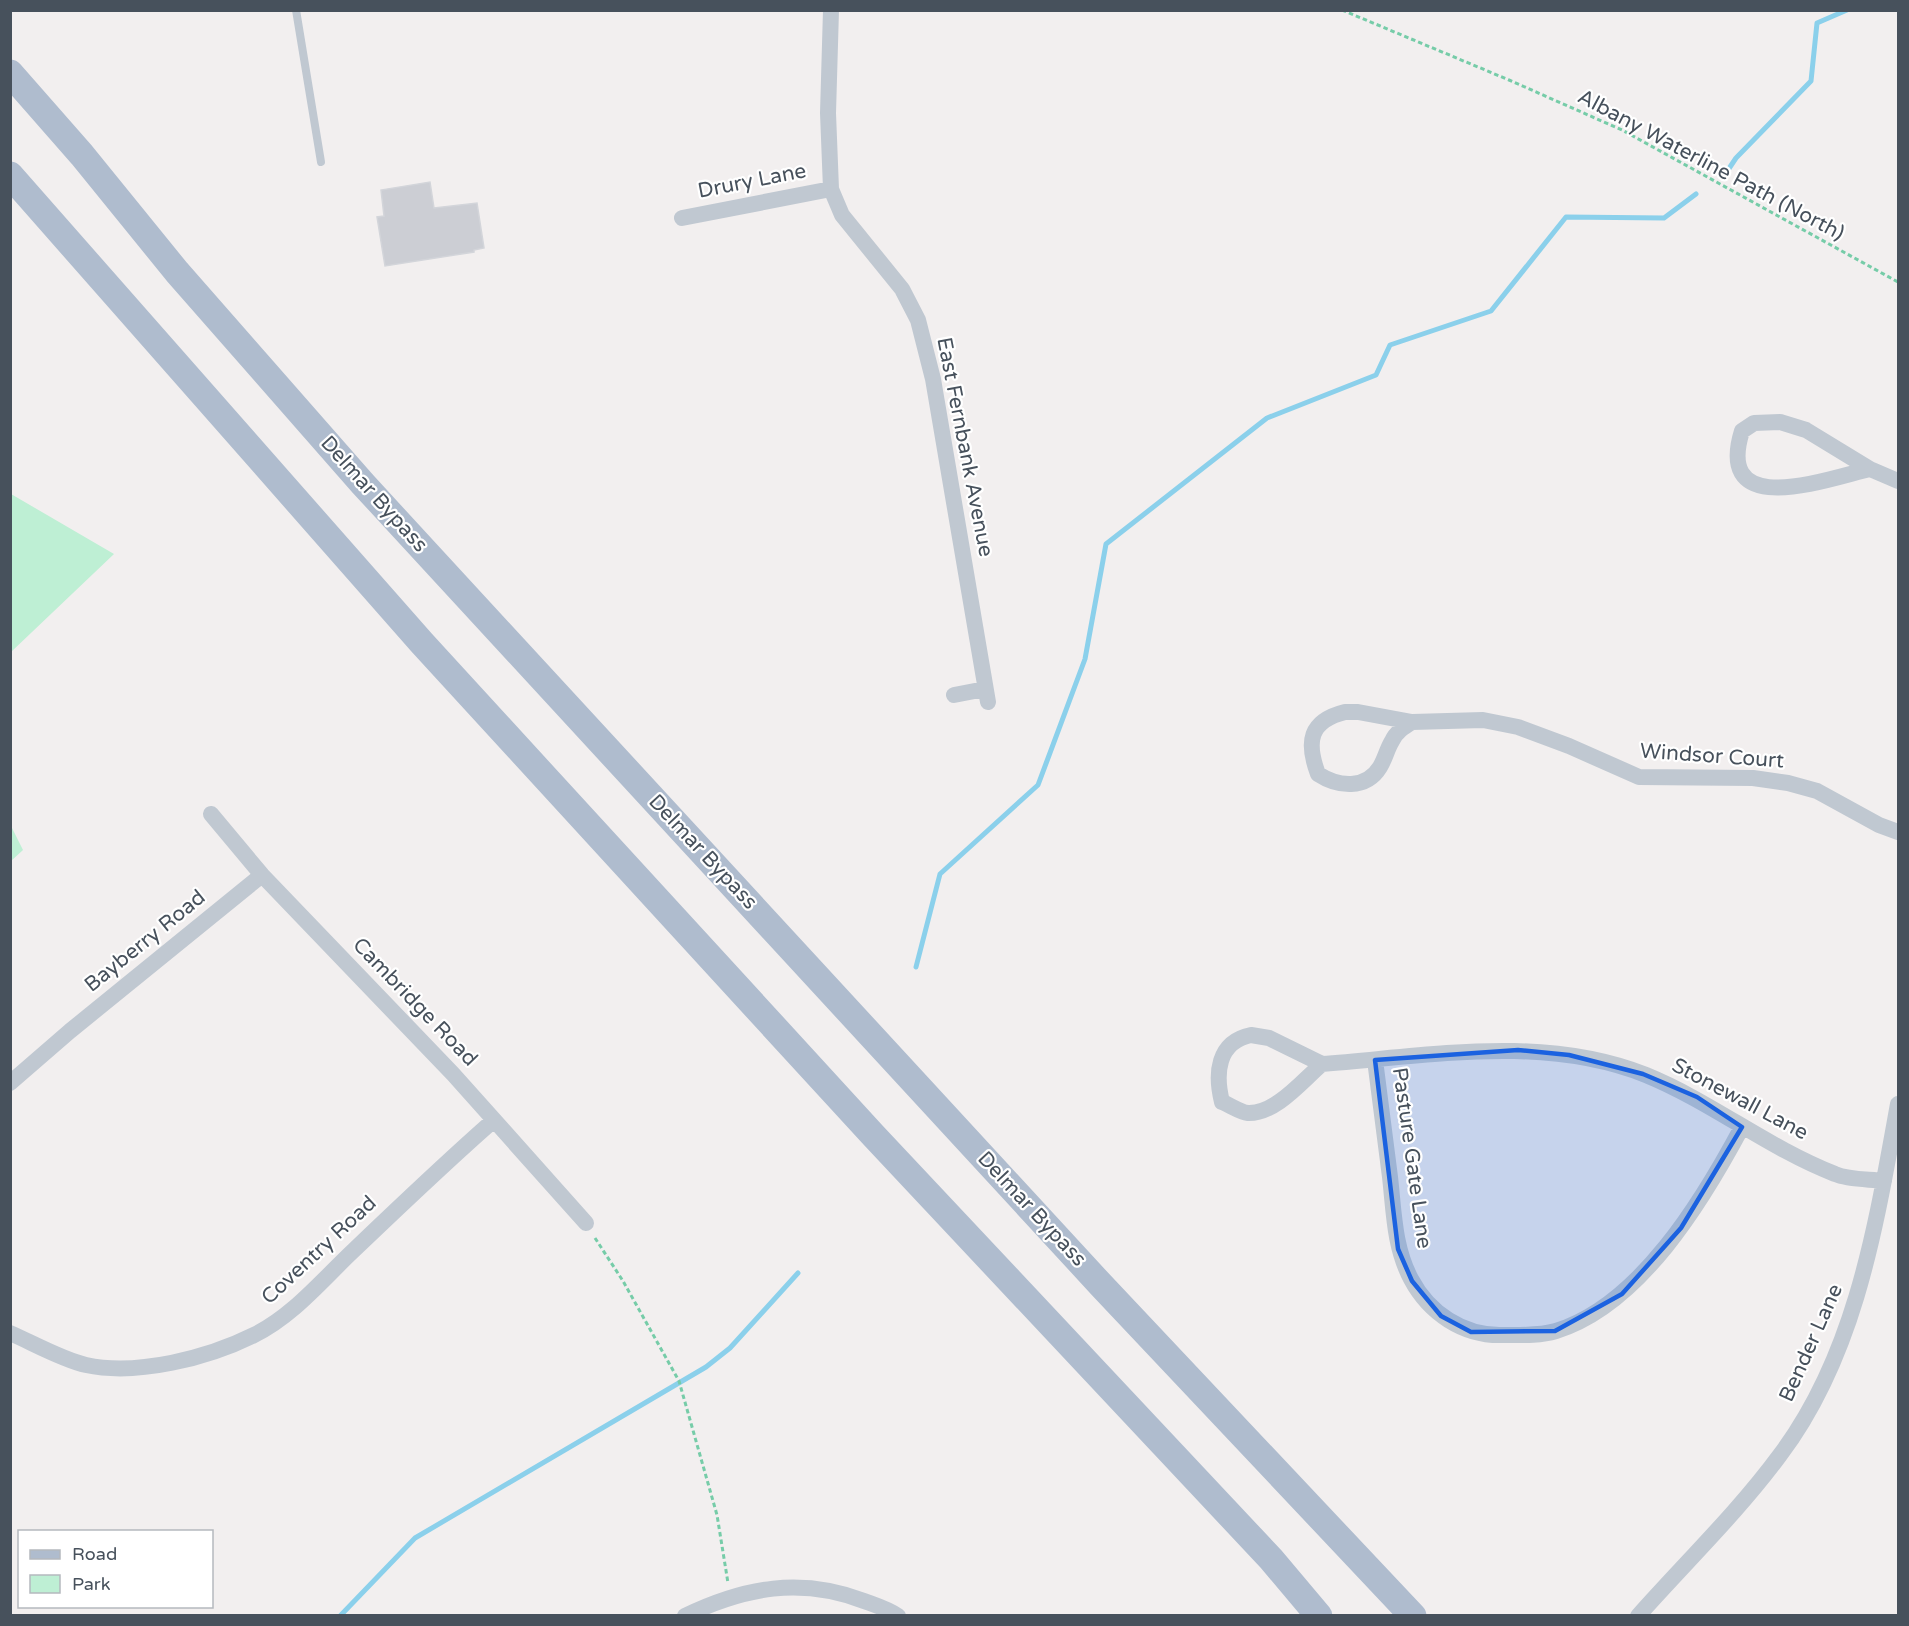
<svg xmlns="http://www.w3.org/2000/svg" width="1909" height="1626" viewBox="0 0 1909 1626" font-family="'Varela Round',sans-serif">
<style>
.green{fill:#beefd4}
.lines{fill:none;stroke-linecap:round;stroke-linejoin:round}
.stream{stroke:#8bd0eb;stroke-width:5}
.building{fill:#ccced4;stroke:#d3d5da;stroke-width:1.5}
.path{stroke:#76cca8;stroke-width:3;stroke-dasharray:4.5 3;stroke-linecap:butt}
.lane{stroke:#c0c8d1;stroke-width:8}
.street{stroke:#c0c8d1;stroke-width:16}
.primary{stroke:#afbcce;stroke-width:27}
.marked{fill:#1b62e0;fill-opacity:0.2;stroke:#1b62e0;stroke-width:4.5;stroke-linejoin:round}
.labels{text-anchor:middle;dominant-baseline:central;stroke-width:4.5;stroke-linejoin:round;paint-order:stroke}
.street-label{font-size:21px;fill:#47515c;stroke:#fff}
</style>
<rect width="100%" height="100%" fill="#f2efef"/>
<!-- green -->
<path class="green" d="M11,494l103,60 -103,98z
M11,826l12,24 -12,11h-1z"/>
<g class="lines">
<!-- stream -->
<path class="stream" d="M1726,173l10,-15 75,-77 6,-58 30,-13
M916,967l24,-93 98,-89 47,-126 21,-115 161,-126 109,-43 14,-30 101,-34 75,-94 98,1 32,-24
M340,1616l75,-78 291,-171 24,-19 68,-75"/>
</g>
<!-- building -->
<path class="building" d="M430,182l4,26 43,-5 7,45 -10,2v2l-89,14 -8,-49 7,-1 -3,-26z"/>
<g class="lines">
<!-- path -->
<path class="path" d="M1342,10l167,70 113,50 276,152
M595,1238l28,43 56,100 38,134 11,68"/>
<!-- lane -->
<path class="lane" d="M296,10l25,152"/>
<!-- street -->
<path class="street" d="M831,10l-3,103 3,76 11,26 60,74 16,31 15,59 55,323
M682,218l149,-29
M1780,422l26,8 64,39c-43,10 -156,52 -128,-38l12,-8z
M1870,469l28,12
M954,695l31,-6
M1345,712h13l54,10c-8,5 -16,10 -20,19 -5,8 -7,18 -12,26 -14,23 -42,20 -62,7 -12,-32 -9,-53 27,-62z
M1412,722l71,-2 35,7 51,19 70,31 114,1 35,5 29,8 62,34 19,7
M211,814l51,61 191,199 133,149
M1251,1035l18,3 53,26c-19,16 -46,50 -74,49 -8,-1 -18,-8 -26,-11 -7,-28 -5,-60 29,-67z
M1375,1060c5,39 10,78 15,117 4,35 4,70 21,102 18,34 52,57 91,56 18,0 37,1 54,-4 84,-26 147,-131 186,-204
M1322,1064c107,-8 221,-30 324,11 66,27 122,73 189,99 14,6 34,5 49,7
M10,1083l60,-52 192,-156
M10,1333c23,10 53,27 76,32 51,11 122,-7 168,-30 39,-19 69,-56 100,-85 46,-44 92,-88 140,-130
M685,1616c60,-29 116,-39 179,-15 11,4 24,8 34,15
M1638,1616c47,-53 100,-104 142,-161 76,-101 96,-230 118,-351"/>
<!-- primary -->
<path class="primary" d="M10,73l72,82 95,117 186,212 738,801 312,331
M10,175l412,468 451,492 398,424 48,57"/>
</g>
<!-- marked area -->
<path class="marked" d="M1518,1050l51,5 74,19 54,23 45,30 -61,101 -59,66 -67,37 -84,1 -30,-16 -29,-35 -14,-32 -23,-189z"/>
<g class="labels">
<!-- street labels -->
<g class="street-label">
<text transform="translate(1711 165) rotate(28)">Albany Waterline Path (North)</text>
<text transform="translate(752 181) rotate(-11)">Drury Lane</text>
<text transform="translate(965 447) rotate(79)">East Fernbank Avenue</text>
<text transform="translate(374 494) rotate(48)">Delmar Bypass</text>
<text transform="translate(1712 756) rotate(4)">Windsor Court</text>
<text transform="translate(703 852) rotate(47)">Delmar Bypass</text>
<text transform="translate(145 941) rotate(-39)">Bayberry Road</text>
<text transform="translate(415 1002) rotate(46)">Cambridge Road</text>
<text transform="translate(1740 1099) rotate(28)">Stonewall Lane</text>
<text transform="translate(1412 1158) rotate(82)">Pasture Gate Lane</text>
<text transform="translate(1032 1209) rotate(47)">Delmar Bypass</text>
<text transform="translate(319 1250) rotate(-43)">Coventry Road</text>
<text transform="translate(1811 1343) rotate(-66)">Bender Lane</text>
</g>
</g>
<!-- border -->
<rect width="1909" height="1626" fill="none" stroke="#47515c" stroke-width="24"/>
<!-- legend -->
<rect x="18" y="1530" width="195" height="78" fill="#ffffff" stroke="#b5b9be" stroke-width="1.5"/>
<rect x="30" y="1550" width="30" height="9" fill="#afbcce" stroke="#b5b9be" stroke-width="1.5"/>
<text x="72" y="1560" font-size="18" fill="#47515c">Road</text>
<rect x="30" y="1575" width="30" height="18" fill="#beefd4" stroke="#b5b9be" stroke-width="1.5"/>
<text x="72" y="1590" font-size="18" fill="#47515c">Park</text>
</svg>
